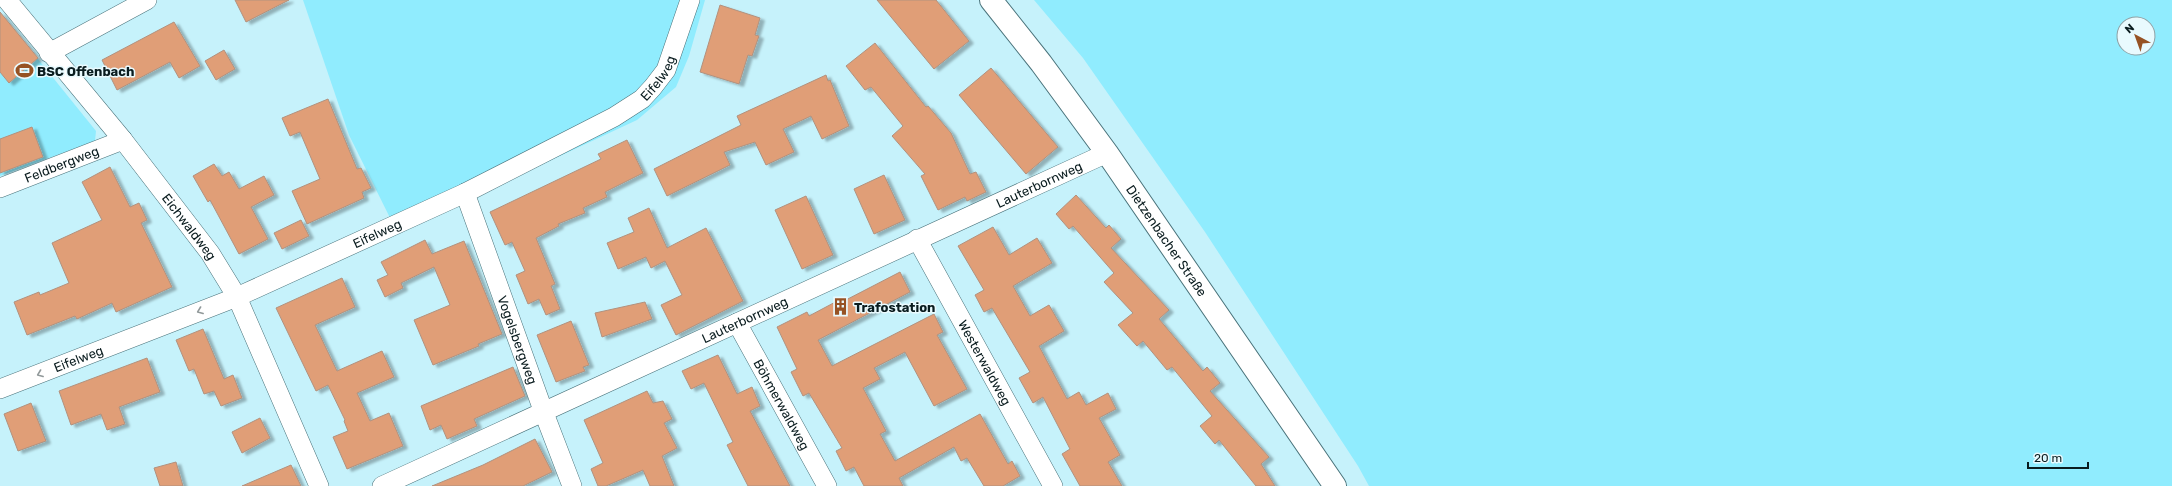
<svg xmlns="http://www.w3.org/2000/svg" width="2172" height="486" font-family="Rubik,sans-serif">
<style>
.green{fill:#90ecfe;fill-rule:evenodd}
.building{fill:#e09e77;stroke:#b1917e;filter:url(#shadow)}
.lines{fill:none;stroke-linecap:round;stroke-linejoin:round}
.minor-casing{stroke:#4a737b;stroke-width:20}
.secondary-casing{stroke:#4a737b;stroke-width:24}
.minor{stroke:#fff;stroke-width:19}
.secondary{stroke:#fff;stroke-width:22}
.oneway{stroke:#91999a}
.labels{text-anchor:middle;stroke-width:3;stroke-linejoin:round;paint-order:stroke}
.poi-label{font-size:13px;font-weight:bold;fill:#0a1c1f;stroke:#e9fafe;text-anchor:start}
.street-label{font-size:13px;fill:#0a1c1f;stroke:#e9fafe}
</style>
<defs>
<filter id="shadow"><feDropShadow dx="4.5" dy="2.5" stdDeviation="1" flood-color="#0004"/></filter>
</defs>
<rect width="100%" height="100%" fill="#c6f2fb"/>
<!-- green -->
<g class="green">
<polygon points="303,0 705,0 689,56 676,87 637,120 397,232 349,135"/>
<path d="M1034,0H2172V486H1369L1358,466L1205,232L1083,58ZM2124,24H2148V48H2124Z"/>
<polygon points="0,12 96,131 95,141 0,176"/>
</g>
<!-- building -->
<g class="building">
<polygon points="235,0 289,0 246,22"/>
<polygon points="877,0 936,0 969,41 934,69"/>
<polygon points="720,5 760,18 755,35 759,36 752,56 748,55 739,84 700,72"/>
<polygon points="0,12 38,58 9,83 0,72"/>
<polygon points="174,22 200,66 179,78 170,62 117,90 102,60"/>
<polygon points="875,43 926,107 928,106 951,133 970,174 976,172 986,192 967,201 965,197 938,210 921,176 925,174 892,136 903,126 871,87 865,90 846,66"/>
<polygon points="224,50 235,69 216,80 205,61"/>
<polygon points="991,68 1058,147 1026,174 959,95"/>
<polygon points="826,75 828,81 830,80 849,126 822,139 811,116 783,129 794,152 766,165 755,142 724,152 730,165 667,196 654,169 741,125 737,116"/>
<polygon points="328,99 357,169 361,168 371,188 362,192 364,198 307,224 292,191 320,179 300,132 290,136 282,118"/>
<polygon points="32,127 43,157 0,173 0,139"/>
<polygon points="627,140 643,173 605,192 607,197 583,208 585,213 558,224 559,226 536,238 555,284 551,286 560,309 546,315 539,299 528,304 516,275 525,271 512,242 505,245 490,212 601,159 598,154"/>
<polygon points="214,164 222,176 229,172 239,189 264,176 274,195 251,207 268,239 239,254 210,200 208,202 193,176"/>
<polygon points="110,167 130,207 139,203 147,220 141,223 172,287 116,312 112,303 77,319 75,316 27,335 14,302 39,292 40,295 69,283 52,243 102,220 82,182"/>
<polygon points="884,175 905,220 874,234 854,189"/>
<polygon points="1076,195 1106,228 1109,225 1121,239 1111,248 1169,310 1159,319 1203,371 1207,367 1220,383 1210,391 1269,457 1261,464 1275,486 1256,486 1219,440 1215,444 1200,426 1212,416 1172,367 1167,370 1143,341 1137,346 1118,325 1133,313 1104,282 1114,273 1073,226 1069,229 1056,214"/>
<polygon points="806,196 833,255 802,269 775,210"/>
<polygon points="649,208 667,248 706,228 743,301 676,335 661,305 682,295 665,261 651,268 646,257 618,269 607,243 634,232 628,218"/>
<polygon points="301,220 309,236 282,249 274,233"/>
<polygon points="993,227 1009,255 1037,238 1052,263 1013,286 1030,316 1049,305 1064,331 1039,346 1067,399 1079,392 1086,405 1108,393 1116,409 1099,418 1120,455 1108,462 1122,486 1080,486 1062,454 1070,449 1043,397 1033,403 1019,378 1030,372 992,308 984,312 975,295 984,290 958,246"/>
<polygon points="425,240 432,254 464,241 502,334 478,344 479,346 433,365 414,320 450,305 434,267 401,283 403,288 385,297 377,280 388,275 381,262"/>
<polygon points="900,272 910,292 818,340 832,366 934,314 943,332 937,335 967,389 934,406 905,352 874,368 880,379 863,388 886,431 880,434 895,461 980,414 1008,464 1012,461 1020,476 1003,486 984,486 967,458 961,461 954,447 899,478 903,486 864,486 854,467 846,471 836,451 842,448 809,393 803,396 791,372 797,369 777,327 807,312 809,316 841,299 842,302"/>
<polygon points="342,278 355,307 315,325 337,371 382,351 394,377 357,393 370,421 389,413 403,446 347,469 333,437 348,431 344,421 345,420 328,385 316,391 276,308"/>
<polygon points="645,302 652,319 602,337 595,313"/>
<polygon points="571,321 589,365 583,367 585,371 556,382 537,335"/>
<polygon points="203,329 224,379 233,375 242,398 221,406 214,391 204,394 194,369 189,371 176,340"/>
<polygon points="718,355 737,394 752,387 760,406 750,411 790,486 748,486 727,445 733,442 704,383 691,389 682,371"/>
<polygon points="147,358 160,392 119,407 125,424 107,430 101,414 71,425 59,391"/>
<polygon points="513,367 525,396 474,419 477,426 447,439 441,425 430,430 421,406"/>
<polygon points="647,391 653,403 663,401 672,419 664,423 677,448 662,456 674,486 650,486 643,470 606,486 598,486 591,469 603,463 584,420"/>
<polygon points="31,403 46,441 18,451 4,414"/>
<polygon points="260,418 270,438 242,453 232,432"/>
<polygon points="535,439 552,472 523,486 432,486 483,465"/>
<polygon points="176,462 183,486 160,486 154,468"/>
<polygon points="291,465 301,486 242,486"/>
</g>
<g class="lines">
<defs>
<g id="minor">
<path id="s1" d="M7,0L123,140L210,253L237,297L319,486"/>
<polyline points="49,53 147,0"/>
<path id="s2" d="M0,188L123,140"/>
<path id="s3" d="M465,193L544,413L572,486"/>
<path id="s4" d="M917,239L1053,486"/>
<path id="s5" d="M737,323L827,486"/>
<path id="s6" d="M0,389L237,297L465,193L614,117L642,99L653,87L666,70L690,0"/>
<path id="s7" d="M382,486L1107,153"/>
</g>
<g id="secondary">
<path id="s8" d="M991,0L1041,63L1107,153L1335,486"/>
</g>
</defs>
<!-- minor casing -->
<use href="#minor" class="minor-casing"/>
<!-- secondary casing -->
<use href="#secondary" class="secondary-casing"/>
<!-- minor -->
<use href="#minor" class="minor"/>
<!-- secondary -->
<use href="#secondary" class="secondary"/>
</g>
<!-- one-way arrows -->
<defs><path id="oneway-chevron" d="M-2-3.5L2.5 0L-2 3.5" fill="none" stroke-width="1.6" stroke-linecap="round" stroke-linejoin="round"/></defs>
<g class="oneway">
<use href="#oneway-chevron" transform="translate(200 311) rotate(159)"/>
<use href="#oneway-chevron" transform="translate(40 374) rotate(159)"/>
</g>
<!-- icons -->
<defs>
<symbol id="stadium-bare" viewBox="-9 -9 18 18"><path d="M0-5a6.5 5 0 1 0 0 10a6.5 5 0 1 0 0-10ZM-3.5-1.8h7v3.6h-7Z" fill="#965224" stroke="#e9fafe" stroke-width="2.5" paint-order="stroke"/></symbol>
<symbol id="building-bare" viewBox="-9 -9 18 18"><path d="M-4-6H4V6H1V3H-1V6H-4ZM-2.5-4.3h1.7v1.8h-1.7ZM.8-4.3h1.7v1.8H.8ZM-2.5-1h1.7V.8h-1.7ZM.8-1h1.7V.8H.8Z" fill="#965224" stroke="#e9fafe" stroke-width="2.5" paint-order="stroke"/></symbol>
</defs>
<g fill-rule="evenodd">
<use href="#stadium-bare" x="12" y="58" width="25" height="25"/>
<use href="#building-bare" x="828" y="294" width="25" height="25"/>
</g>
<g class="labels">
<!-- poi labels -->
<g class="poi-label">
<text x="37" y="76">BSC Offenbach</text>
<text x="854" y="312">Trafostation</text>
</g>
<!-- street labels -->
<g class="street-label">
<text dy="5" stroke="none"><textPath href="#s6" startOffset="732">Eifelweg</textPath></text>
<text dy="5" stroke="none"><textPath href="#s2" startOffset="66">Feldbergweg</textPath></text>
<text dy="5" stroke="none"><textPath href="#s7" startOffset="723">Lauterbornweg</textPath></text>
<text dy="5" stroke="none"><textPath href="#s1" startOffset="291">Eichwaldweg</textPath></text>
<text dy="5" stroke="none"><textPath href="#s6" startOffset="408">Eifelweg</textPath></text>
<text dy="5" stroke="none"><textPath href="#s8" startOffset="298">Dietzenbacher Straße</textPath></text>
<text dy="5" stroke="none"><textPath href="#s7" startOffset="399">Lauterbornweg</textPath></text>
<text dy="5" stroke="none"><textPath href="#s3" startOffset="156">Vogelsbergweg</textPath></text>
<text dy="5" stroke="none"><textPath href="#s6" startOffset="84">Eifelweg</textPath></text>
<text dy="5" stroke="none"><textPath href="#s4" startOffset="141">Westerwaldweg</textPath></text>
<text dy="5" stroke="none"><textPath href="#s5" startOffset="93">Böhmerwaldweg</textPath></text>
</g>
</g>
<!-- north arrow -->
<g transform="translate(2136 36) rotate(319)"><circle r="19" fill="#e9fafe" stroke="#90a1a5"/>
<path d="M0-3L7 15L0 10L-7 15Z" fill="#965224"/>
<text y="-6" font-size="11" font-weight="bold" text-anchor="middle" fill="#0a1c1f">N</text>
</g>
<!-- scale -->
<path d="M2028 462v6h60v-6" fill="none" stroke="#0a1c1f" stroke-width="2"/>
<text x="2034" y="462" font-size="12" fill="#0a1c1f" stroke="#e9fafe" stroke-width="3" paint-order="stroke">20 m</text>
</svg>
